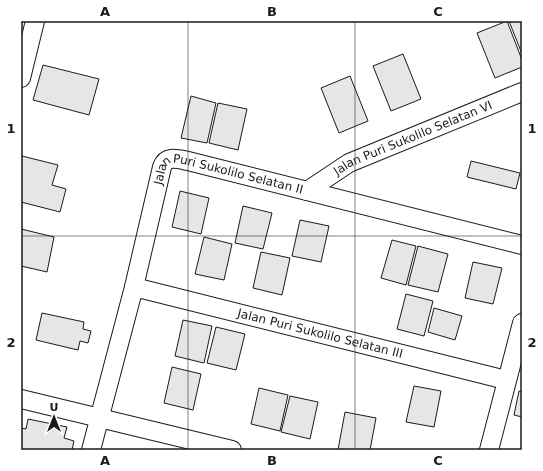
<svg xmlns="http://www.w3.org/2000/svg" width="543" height="471" font-family="'DejaVu Sans',sans-serif">
<style>
.building{fill:#e6e6e6;stroke:#1a1a1a}
.lines{fill:none;stroke-linecap:round;stroke-linejoin:round}
.minor-casing{stroke:#1a1a1a;stroke-width:20}
.minor{stroke:#fff;stroke-width:18}
.grid{fill:none;stroke:#1a1a1a;stroke-width:1;stroke-opacity:0.55}
.labels{text-anchor:middle;stroke-width:3;stroke-linejoin:round;paint-order:stroke}
.street-label{font-size:12px;fill:#1a1a1a;stroke:#fff}
.neatline{fill:none;stroke:#1a1a1a;stroke-width:1.5}
.grid-label{font-size:13px;text-anchor:middle;font-weight:bold;fill:#1a1a1a}
</style>
<rect width="100%" height="100%" fill="#fff"/>
<!-- building -->
<g class="building">
<polygon points="507,21 522,60 522,67 495,78 477,33"/>
<polygon points="509,21 522,21 522,54"/>
<polygon points="403,54 421,99 391,111 373,66"/>
<polygon points="43,65 99,79 89,115 33,100"/>
<polygon points="350,76 368,121 339,133 321,88"/>
<polygon points="191,96 216,103 207,143 181,138"/>
<polygon points="218,103 247,109 238,150 209,143"/>
<polygon points="22,156 58,165 52,185 66,189 60,212 21,202 21,161"/>
<polygon points="471,161 520,173 516,189 467,177"/>
<polygon points="180,191 209,198 201,234 172,227"/>
<polygon points="243,206 272,213 263,249 235,243"/>
<polygon points="300,220 329,226 321,262 292,256"/>
<polygon points="21,229 54,237 47,272 21,266"/>
<polygon points="204,237 232,244 224,280 195,274"/>
<polygon points="392,240 416,246 406,285 381,278"/>
<polygon points="418,246 448,254 438,292 408,285"/>
<polygon points="261,252 290,258 282,295 253,288"/>
<polygon points="473,262 502,268 493,304 465,298"/>
<polygon points="406,294 433,301 424,336 397,329"/>
<polygon points="434,308 462,316 455,340 428,332"/>
<polygon points="42,313 84,322 83,329 91,331 88,343 80,341 78,350 36,340"/>
<polygon points="183,320 212,326 204,363 175,356"/>
<polygon points="216,327 245,334 236,370 207,363"/>
<polygon points="172,367 201,374 193,410 164,403"/>
<polygon points="414,386 441,391 434,427 406,422"/>
<polygon points="259,388 288,395 280,431 251,424"/>
<polygon points="519,391 522,392 522,417 514,415"/>
<polygon points="290,396 318,402 310,439 281,432"/>
<polygon points="345,412 376,418 370,450 338,450"/>
<polygon points="28,419 67,427 64,438 74,441 72,450 21,450 21,428 26,429"/>
</g>
<g class="lines">
<defs>
<g id="minor">
<polyline points="21,78 35,21"/>
<path id="s1" d="M307,191L349,163L522,92"/>
<path id="s2" d="M134,287L506,380"/>
<polyline points="21,399 232,450"/>
<path id="s3" d="M91,450L134,287L162,167C166,155 178,159 188,161L522,245"/>
<polyline points="489,450 522,323"/>
</g>
</defs>
<!-- minor casing -->
<use href="#minor" class="minor-casing"/>
<!-- minor -->
<use href="#minor" class="minor"/>
</g>
<!-- grid -->
<path class="grid" d="M188,21V450M355,21V450M21,236H522"/>
<g class="labels">
<!-- street labels -->
<g class="street-label">
<text dy="4" stroke="none"><textPath href="#s1" startOffset="119">Jalan Puri Sukolilo Selatan VI</textPath></text>
<text dy="4" stroke="none"><textPath href="#s3" startOffset="357">Jalan Puri Sukolilo Selatan II</textPath></text>
<text dy="4" stroke="none"><textPath href="#s2" startOffset="192">Jalan Puri Sukolilo Selatan III</textPath></text>
</g>
</g>
<!-- border -->
<rect width="543" height="471" fill="none" stroke="#ffffff" stroke-width="44"/>
<!-- north arrow -->
<g transform="translate(54 417)" stroke="#ffffff" stroke-width="3" paint-order="stroke">
<path d="M0-3L7 15L0 10L-7 15Z" fill="#1a1a1a"/>
<text y="-6" font-size="11" font-weight="bold" text-anchor="middle" fill="#1a1a1a">U</text>
</g>
<rect x="22" y="22" width="499" height="427" class="neatline"/>
<g class="grid-label">
<text x="105" y="16">A</text>
<text x="272" y="16">B</text>
<text x="438" y="16">C</text>
<text x="11" y="133">1</text>
<text x="532" y="133">1</text>
<text x="11" y="347">2</text>
<text x="532" y="347">2</text>
<text x="105" y="465">A</text>
<text x="272" y="465">B</text>
<text x="438" y="465">C</text>
</g>
</svg>
